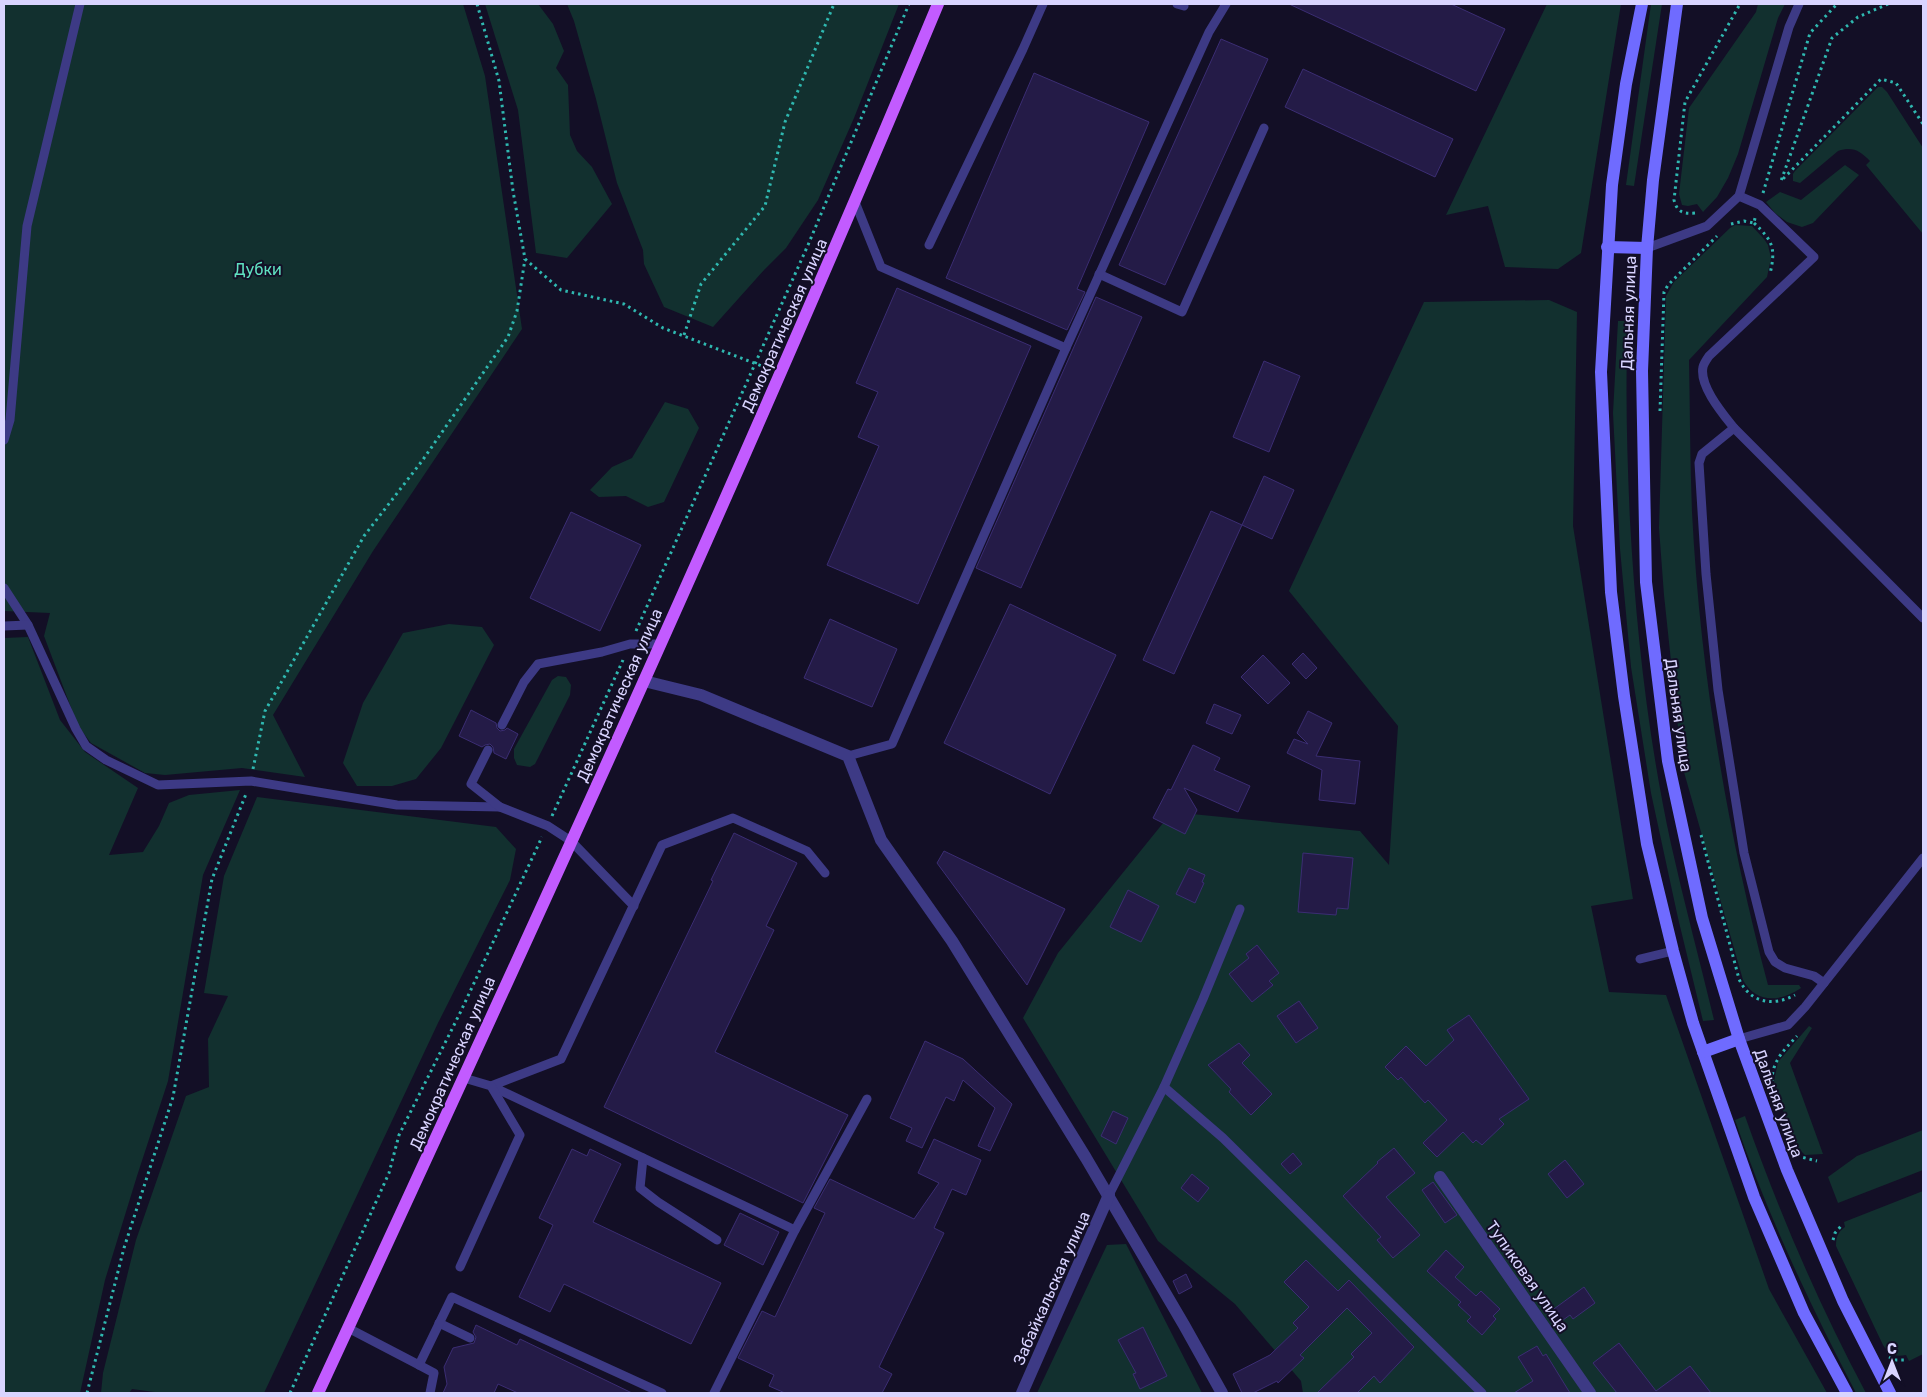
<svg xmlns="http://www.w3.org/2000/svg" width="1927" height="1397" font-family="Rubik,sans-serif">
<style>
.green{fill:#12302f}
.building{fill:#241b47;stroke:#3b2d73}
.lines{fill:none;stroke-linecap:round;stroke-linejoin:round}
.path{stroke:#2fb8b0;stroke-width:3;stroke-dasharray:2.5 4;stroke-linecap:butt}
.service{stroke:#3d3a85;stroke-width:9}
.minor{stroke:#3d3a85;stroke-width:12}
.secondary{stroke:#6f6bff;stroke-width:12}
.primary{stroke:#c25bff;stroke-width:12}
.labels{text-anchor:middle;stroke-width:4;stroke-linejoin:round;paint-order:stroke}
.park-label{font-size:16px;fill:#5fe0c0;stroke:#130f26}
.street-label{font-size:16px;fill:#d9d4ff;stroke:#130f26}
</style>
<rect width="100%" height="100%" fill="#130f26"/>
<!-- green -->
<g class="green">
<polygon points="4,4 463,4 485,76 522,329 373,551 273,715 305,777 242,768 165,775 145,773 91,743 78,726 44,636 50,613 4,611"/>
<polygon points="485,4 538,4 553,24 564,51 556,68 568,85 570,135 577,151 592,167 612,204 567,258 536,253 518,110"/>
<polygon points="567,4 899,4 854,118 818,200 786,248 765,269 713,327 664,307 644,264 643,250 617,183 596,99 574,21"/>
<polygon points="1547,4 1621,4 1581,253 1558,269 1505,267 1488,206 1446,215"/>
<polygon points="1651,4 1662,4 1634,186 1626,185"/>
<polygon points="1758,4 1785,4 1778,18 1738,154 1728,178 1717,197 1703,212 1697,204 1688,206 1682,205 1679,194 1689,108 1756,12"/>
<path d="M1878,87H1882L1887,92L1923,148V234L1866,165L1870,161C1860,151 1853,146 1838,151L1800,183L1793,181V174L1795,171Z"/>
<polygon points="1845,165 1859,175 1813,223 1802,227 1787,222 1775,213 1766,202 1780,192 1801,200"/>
<path d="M1735,225L1752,226L1764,239L1768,245L1771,258L1767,277L1689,360C1690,411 1690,461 1692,512C1700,671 1727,831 1768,985H1799L1801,988C1781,1002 1756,1004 1743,980L1682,765L1664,595L1659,528L1666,296L1674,282L1730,228Z"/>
<polygon points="1549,300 1577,312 1573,526 1633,899 1591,906 1609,992 1666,995 1769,1289 1827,1393 1303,1393 1301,1381 1235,1304 1158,1241 1023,1018 1058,953 1172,812 1360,831 1389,865 1398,726 1289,591 1424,302"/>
<path d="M1618,321H1628C1625,388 1627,454 1630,521C1636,630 1648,738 1671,844C1684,903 1700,961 1714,1020L1703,1021L1678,918L1651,793L1631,667L1620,549L1613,413Z"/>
<polygon points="665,402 688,409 699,428 664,502 648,507 626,496 599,497 590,490 612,467 632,458"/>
<polygon points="449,624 482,627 494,645 441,748 416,779 392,786 357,786 343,763 363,703 403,633"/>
<polygon points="28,637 60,720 85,752 138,788 109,855 143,852 159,826 169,803 189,795 240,790 203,875 168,1081 137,1176 105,1280 80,1393 4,1393 4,638"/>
<polygon points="558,676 566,677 571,685 570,695 535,764 530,767 517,765 514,758 514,749 552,680"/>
<polygon points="257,797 496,827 516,849 510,880 438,1023 264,1393 162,1393 132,1389 129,1393 101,1393 103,1373 136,1240 186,1096 209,1087 208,1039 228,996 204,993 224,876"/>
<polygon points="1809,1026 1812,1028 1790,1063 1823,1154 1805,1155 1797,1147 1776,1092 1774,1081 1778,1062"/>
<path d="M1745,1116C1779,1212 1818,1303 1866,1393H1856C1810,1305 1767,1214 1735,1120Z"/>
<polygon points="1923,1130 1923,1170 1838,1203 1828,1177 1857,1156"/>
<path d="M1923,1191V1354L1909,1361L1906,1355C1894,1357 1890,1355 1883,1345L1836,1246C1836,1237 1838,1232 1845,1227L1844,1222Z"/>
<polygon points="1126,1244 1202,1393 1037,1393 1107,1245"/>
</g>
<!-- building -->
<g class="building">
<polygon points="1289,4 1451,4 1505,29 1476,91"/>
<polygon points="1221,39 1268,59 1165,285 1119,265"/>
<polygon points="1303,69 1453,139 1435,177 1285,107"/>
<polygon points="1034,73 1149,122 1077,289 1085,292 1067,330 946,278"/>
<polygon points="897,288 1031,346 918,604 827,565 879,446 858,437 878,392 856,383"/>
<polygon points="1096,297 1142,317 1021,588 976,568"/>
<polygon points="1264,361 1300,376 1269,452 1233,437"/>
<polygon points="1264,476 1294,490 1272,539 1242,525"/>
<polygon points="1211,511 1242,525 1174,674 1143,660"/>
<polygon points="571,512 641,545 600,631 530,598"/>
<polygon points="1010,604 1116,655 1050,794 944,743"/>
<polygon points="830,619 897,649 872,707 804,678"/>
<polygon points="1303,653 1317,668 1306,679 1292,664"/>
<polygon points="1263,655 1290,683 1268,704 1241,677"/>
<polygon points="1214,704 1241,715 1232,734 1206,723"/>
<polygon points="471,710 496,723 497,728 500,731 505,730 507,728 518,734 506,759 494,753 493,747 490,744 485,745 482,747 459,736"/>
<polygon points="1308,711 1332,723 1316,756 1360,761 1355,804 1319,800 1322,770 1287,753 1294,739 1308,744 1297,733"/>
<polygon points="1193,745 1220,758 1214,770 1250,786 1238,812 1184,788 1197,810 1185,834 1153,818 1168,789 1171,790"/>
<polygon points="734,833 797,863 766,926 774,930 715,1052 848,1115 803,1203 604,1107 713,881 711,880"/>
<polygon points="944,851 1065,909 1027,985 937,863"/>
<polygon points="1303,853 1353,858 1348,909 1337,908 1336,915 1298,912"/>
<polygon points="1189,868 1205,875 1202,882 1204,883 1195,903 1176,894"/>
<polygon points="1128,890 1159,906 1141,942 1110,927"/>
<polygon points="1257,945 1279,973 1269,981 1273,985 1252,1002 1229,974 1249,958 1246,954"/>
<polygon points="1299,1001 1318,1028 1296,1043 1277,1016"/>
<polygon points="1469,1015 1529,1099 1499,1119 1504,1124 1482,1145 1476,1140 1473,1143 1463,1132 1437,1157 1423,1143 1447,1120 1428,1100 1425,1103 1401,1077 1398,1080 1385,1067 1406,1046 1426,1066 1454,1040 1447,1030"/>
<polygon points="925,1041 963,1059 1012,1104 990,1151 978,1146 995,1108 963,1080 954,1101 946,1097 922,1148 906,1141 912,1128 890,1118"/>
<polygon points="1239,1043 1250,1055 1242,1063 1272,1094 1251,1115 1229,1092 1231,1089 1208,1065"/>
<polygon points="1113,1111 1128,1118 1116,1144 1101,1136"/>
<polygon points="934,1139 981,1160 966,1195 952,1189 934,1228 944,1233 879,1367 892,1374 882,1393 785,1393 769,1386 774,1375 738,1358 762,1311 775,1317 825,1213 814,1208 830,1179 914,1219 939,1183 918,1173"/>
<polygon points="1394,1148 1415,1173 1386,1197 1420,1235 1393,1258 1377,1240 1381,1237 1343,1196 1378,1163 1377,1162"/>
<polygon points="572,1149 587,1156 590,1149 621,1164 593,1222 721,1283 691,1344 564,1284 550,1312 519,1297 553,1225 539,1218"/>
<polygon points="1293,1153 1302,1164 1290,1174 1281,1164"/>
<polygon points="1565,1160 1584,1184 1567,1198 1548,1174"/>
<polygon points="1192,1174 1209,1188 1198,1202 1181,1188"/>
<polygon points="1433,1182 1457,1215 1445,1223 1422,1190"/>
<polygon points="740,1213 779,1232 763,1265 724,1245"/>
<polygon points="1446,1250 1464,1267 1455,1277 1476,1296 1481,1291 1500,1309 1493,1316 1496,1319 1482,1335 1467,1321 1471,1317 1458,1305 1461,1302 1427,1271"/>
<polygon points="1306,1260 1338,1291 1349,1280 1414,1347 1380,1383 1374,1376 1357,1393 1317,1393 1354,1357 1351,1354 1372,1333 1347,1308 1300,1355 1304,1358 1278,1383 1277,1381 1253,1393 1242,1393 1233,1374 1270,1355 1298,1328 1293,1323 1309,1307 1284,1282"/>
<polygon points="1186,1274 1192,1287 1179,1294 1173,1281"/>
<polygon points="1584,1287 1595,1303 1573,1319 1570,1315 1556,1325 1547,1314"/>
<polygon points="476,1325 517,1345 520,1339 632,1393 518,1393 498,1384 494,1393 443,1393 447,1384 444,1367 453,1348 474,1343 476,1337 473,1332"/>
<polygon points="1143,1327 1167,1376 1140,1389 1133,1374 1136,1373 1118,1340"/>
<polygon points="1619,1343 1656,1391 1690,1366 1711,1393 1617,1393 1593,1363"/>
<polygon points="1537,1346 1543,1356 1546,1354 1570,1393 1514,1393 1533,1381 1518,1357"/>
</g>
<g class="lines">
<!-- path -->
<g class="path">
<polyline points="477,4 499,81 513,191 525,259 561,290 624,304 663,328 767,368"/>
<polyline points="1888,4 1858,17 1832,38 1781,181 1881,79 1896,83 1923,124"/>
<polyline points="1922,4 1923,4"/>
<polyline points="1763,193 1810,33 1837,4"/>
<path d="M1695,213C1683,214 1677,212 1674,200L1685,102L1740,4"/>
<path d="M1754,223C1773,241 1776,248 1770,274"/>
<polyline points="1731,224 1744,221 1754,223 1755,218"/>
<polyline points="684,335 701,284 765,206 785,122 834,4"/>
<polyline points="1660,411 1664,292 1668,285 1717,236"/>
<polyline points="636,631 808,245 909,4"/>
<polyline points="253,769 265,711 364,536 422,461 508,337 517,311 525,259"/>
<polyline points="552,816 623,660"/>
<path d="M1701,835L1739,979C1750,1003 1773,1007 1795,995"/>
<path d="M1772,1081C1772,1061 1784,1050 1797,1036"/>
<polyline points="1798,1154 1801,1157 1817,1161"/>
<polyline points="1833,1240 1835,1233 1841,1226"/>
<polyline points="1889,1357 1895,1360 1904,1360"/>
<polyline points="87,1393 124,1248 173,1097 212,879 246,794"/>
<polyline points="290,1393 389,1173 399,1135 461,1011 542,837"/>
</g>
<!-- service -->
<g class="service">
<polyline points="1177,4 1184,6"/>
<path d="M1739,196L1760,205L1814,257L1709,356C1707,359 1704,363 1703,367C1699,386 1723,414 1734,428L1923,618"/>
<polyline points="929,245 1023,49 1043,4"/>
<polyline points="1647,248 1707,226 1739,196 1789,27 1799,4"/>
<polyline points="1099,274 1182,312 1264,128"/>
<polyline points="1066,348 1209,32 1226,4"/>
<polyline points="1734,428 1702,454 1699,463 1706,574 1718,690 1744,853 1769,952 1775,962 1785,968 1814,976 1824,983"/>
<polyline points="4,440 10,420 27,226 80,4"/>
<polyline points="4,588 28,625 76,729 86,746 106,760 158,785 251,781 397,805 500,807"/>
<polyline points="4,626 28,625"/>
<polyline points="502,725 524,682 538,664 602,652 630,644 660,644"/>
<polyline points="488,750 471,784 500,807 548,826 571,841 634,906"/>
<polyline points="848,756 892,744 1066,348 881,267 855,202"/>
<polyline points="1640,959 1673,951"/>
<polyline points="1739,1039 1788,1025 1805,1007 1923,858"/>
<polyline points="1164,1087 1223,1138 1482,1393"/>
<polyline points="643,1158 640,1188 658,1202 717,1240"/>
<polyline points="1109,1195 1164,1087 1203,999 1240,909"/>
<polyline points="795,1230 491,1086 561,1059 662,845 733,818 807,851 825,873"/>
<polyline points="460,1267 520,1135 491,1086 464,1078"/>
<polyline points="439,1323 470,1338"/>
<polyline points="348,1328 419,1365 452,1297 662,1393"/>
<polyline points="419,1365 434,1373 430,1393"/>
<polyline points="714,1393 795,1230 867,1099"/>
</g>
<!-- minor -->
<g class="minor">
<polyline points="644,681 701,695 848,756 881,840 952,941 1086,1158 1184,1325 1222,1393"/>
<polyline points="1440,1177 1590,1393"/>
<polyline points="1022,1393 1109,1195"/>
</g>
<!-- secondary -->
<g class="secondary">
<polyline points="1642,4 1626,84 1612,185 1601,372 1611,592 1624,696 1647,844 1673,951 1693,1023 1754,1197 1804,1313 1847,1393"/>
<polyline points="1677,4 1653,180 1647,248 1642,371 1646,582 1668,761 1702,918 1739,1039 1787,1170 1843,1301 1890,1393"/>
<polyline points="1607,247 1647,248"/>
<polyline points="1703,1052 1739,1039"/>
</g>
<!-- primary -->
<path class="primary" d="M318,1393C531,933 743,472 938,4"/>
</g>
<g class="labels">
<!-- park labels -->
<g class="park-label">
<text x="258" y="275">Дубки</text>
</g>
<!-- street labels -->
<g class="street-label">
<text transform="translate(1628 313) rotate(-88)" y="6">Дальняя улица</text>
<text transform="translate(784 325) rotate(-66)" y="6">Демократическая улица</text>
<text transform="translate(619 695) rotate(-66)" y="6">Демократическая улица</text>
<text transform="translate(1679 715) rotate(82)" y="6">Дальняя улица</text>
<text transform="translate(452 1063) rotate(-66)" y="6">Демократическая улица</text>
<text transform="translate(1779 1103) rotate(70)" y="6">Дальняя улица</text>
<text transform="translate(1528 1276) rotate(55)" y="6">Тупиковая улица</text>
<text transform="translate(1051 1288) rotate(-66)" y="6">Забайкальская улица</text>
</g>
</g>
<!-- border -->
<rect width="1927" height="1397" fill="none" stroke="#d9d4ff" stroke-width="10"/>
<!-- north arrow -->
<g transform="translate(1892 1362)" stroke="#130f26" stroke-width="4" paint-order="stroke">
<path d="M0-4L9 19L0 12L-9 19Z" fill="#d9d4ff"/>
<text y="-8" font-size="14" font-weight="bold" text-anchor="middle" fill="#d9d4ff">С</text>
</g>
</svg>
